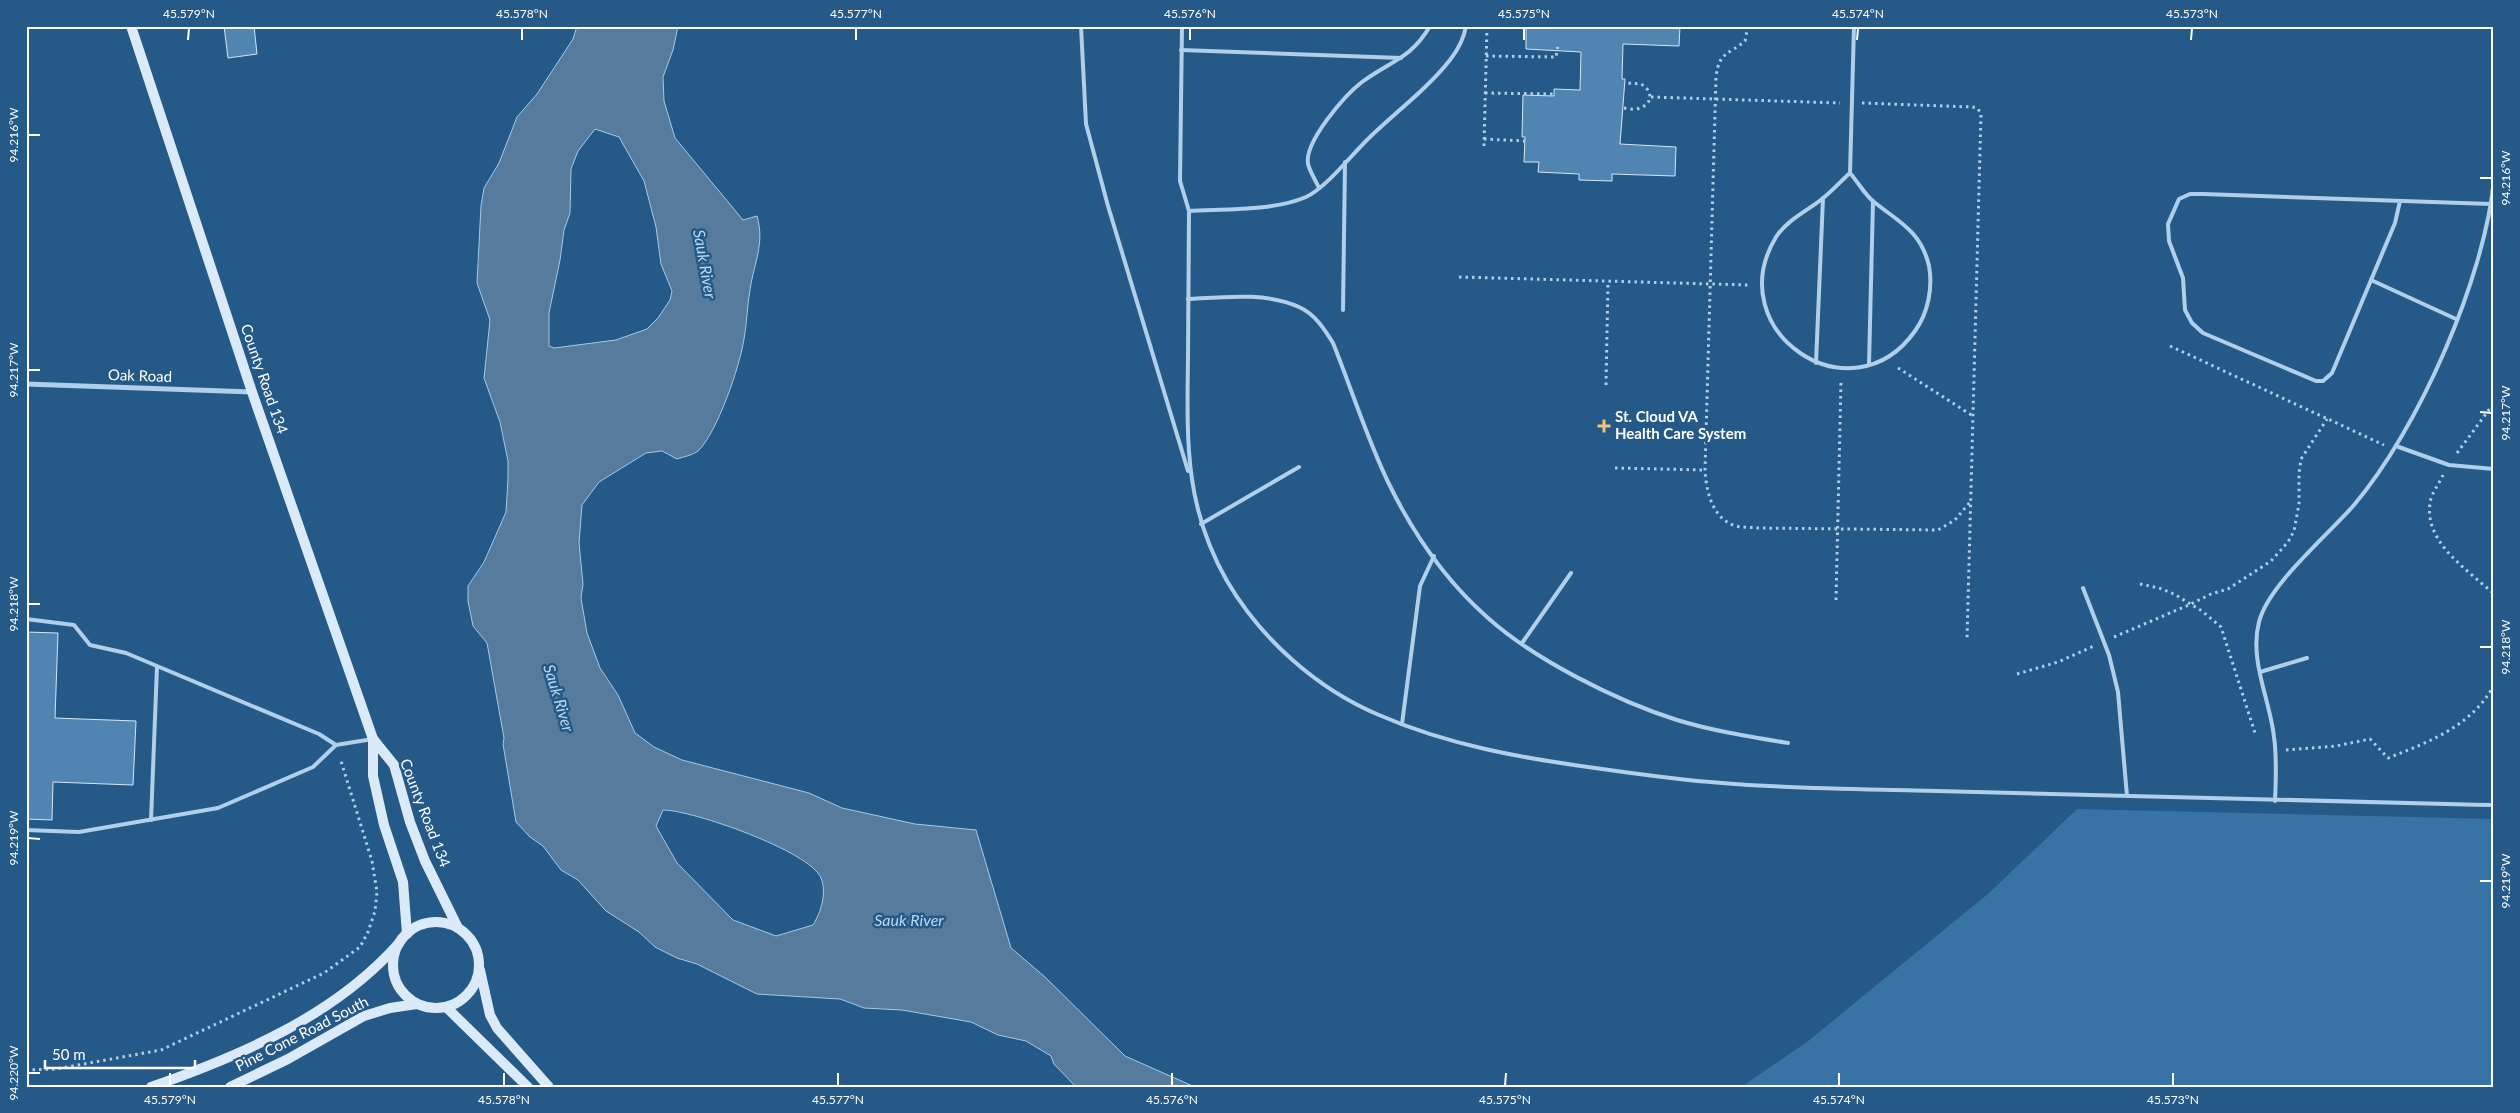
<svg xmlns="http://www.w3.org/2000/svg" width="2520" height="1113" font-family="Lato,sans-serif">
<style>
.green{fill:#3873a5}
.water{fill:#567b9c;stroke:#a4cbea;fill-rule:evenodd}
.building{fill:#5085b2;stroke:#d4e7f7}
.lines{fill:none;stroke-linecap:round;stroke-linejoin:round}
.path{stroke:#afcfea;stroke-width:3;stroke-dasharray:2.5 4;stroke-linecap:butt}
.lane{stroke:#afcfea;stroke-width:4}
.street{stroke:#afcfea;stroke-width:5}
.secondary{stroke:#daeaf8;stroke-width:10}
.ticks{fill:none;stroke:#fff;stroke-width:2}
.poi-dot{fill:#f4c373;stroke:#245988;stroke-width:2}
.labels{text-anchor:middle;stroke-width:5;stroke-linejoin:round;paint-order:stroke}
.street-label{font-size:15px;fill:#fff;stroke:#245988}
.poi-label{font-size:15px;font-weight:bold;fill:#fff;stroke:#245988;text-anchor:start}
.water-label{font-size:16px;font-style:italic;fill:#bbd8f1;stroke:#245988}
.neatline{fill:none;stroke:#fff;stroke-width:2}
.ticks-label{font-size:12px;text-anchor:middle;fill:#fff}
</style>
<rect width="100%" height="100%" fill="#245988"/>
<!-- green -->
<polygon class="green" points="2077,809 2494,819 2494,1087 1741,1087 1807,1042 1989,893"/>
<!-- water -->
<path class="water" d="M577,26H678L673,50L663,77L664,101L675,138L743,220L757,216C765,244 754,262 750,290C747,306 747,323 744,339C740,366 717,433 698,451C693,455 683,457 677,459L662,451L646,453L599,482L582,505L579,543L583,584L581,598L587,633L600,668L618,695L635,733L654,747L682,760L809,793L842,808L915,824L976,830L1011,948L1045,977L1125,1056L1195,1087H1076L1054,1064L1051,1056L1026,1041L998,1035L971,1022L902,1010L864,1008L840,999L757,994L697,964L677,958L655,947L639,932L606,911L578,880L561,870L543,846L530,837L516,822L503,744L504,738L487,643L473,626L468,601V586L484,562L506,512L508,479V461L500,422L484,378L490,320L477,283L481,206L484,188L499,163L517,117L537,94L573,39ZM595,129L619,137L644,181L656,227L661,264L672,291L670,300L658,318L647,329L616,340L554,348L549,346V313L560,260L564,230L570,213L571,169L578,151ZM663,810C692,810 810,851 821,878C827,893 821,912 813,925L776,936L733,920L677,863L656,826Z"/>
<!-- building -->
<g class="building">
<polygon points="224,26 254,26 257,54 228,58"/>
<polygon points="1526,26 1680,26 1679,46 1623,44 1622,79 1625,79 1620,144 1676,147 1675,176 1612,174 1612,181 1579,180 1579,174 1538,172 1539,162 1524,162 1525,137 1522,137 1523,95 1554,96 1554,89 1580,90 1581,52 1526,49"/>
<polygon points="26,632 58,633 55,718 136,721 133,785 53,782 52,820 26,819"/>
</g>
<g class="lines">
<!-- path -->
<g class="path">
<path d="M1748,26L1745,41C1728,55 1719,52 1716,77L1705,470C1706,490 1712,517 1733,525C1741,528 1750,527 1758,528L1938,530L1955,520L1970,502"/>
<polyline points="1486,56 1556,57 1558,45"/>
<polyline points="1485,93 1554,94"/>
<polyline points="1651,97 1840,103"/>
<polyline points="1862,103 1972,107 1977,108 1981,113 1967,640"/>
<path d="M1624,108C1629,109 1635,110 1640,108C1654,103 1652,90 1641,84L1625,83"/>
<polyline points="1484,139 1525,141"/>
<polyline points="1484,146 1487,26"/>
<polyline points="1459,277 1749,285"/>
<polyline points="2170,346 2384,445"/>
<polyline points="1898,368 1973,416"/>
<polyline points="1606,385 1608,281"/>
<polyline points="2457,453 2494,403"/>
<polyline points="1615,468 1705,470"/>
<path d="M2443,475C2439,484 2431,494 2430,503C2424,543 2468,570 2494,594"/>
<polyline points="2140,584 2159,588 2174,594 2202,611 2221,627 2256,736"/>
<polyline points="1836,600 1841,381"/>
<polyline points="2114,637 2191,604 2211,594 2228,589 2271,561 2288,542 2294,531 2299,504 2299,473 2301,459 2327,419"/>
<polyline points="2017,674 2058,662 2094,646"/>
<path d="M2286,750L2336,746L2370,739L2388,758C2429,742 2472,726 2494,685"/>
<polyline points="26,1070 56,1069 161,1050 324,973 360,947 368,932 375,911 377,892 372,861 340,758"/>
</g>
<!-- lane -->
<g class="lane">
<polyline points="1081,26 1086,124 1108,206 1188,471"/>
<path d="M1182,26L1180,181L1189,211C1189,260 1188,308 1188,357C1187,440 1184,506 1227,581C1261,639 1317,689 1379,715C1448,745 1521,758 1595,768C1637,774 1680,780 1722,783C1793,789 1865,789 1937,791C2122,797 2308,802 2494,805"/>
<polyline points="1181,50 1401,58"/>
<path d="M1850,173C1841,181 1832,191 1822,199C1807,211 1787,220 1776,237C1719,331 1851,421 1915,331C1928,313 1933,288 1929,266C1921,231 1899,222 1874,202C1865,195 1858,182 1850,173L1854,26"/>
<path d="M1319,188C1316,181 1310,172 1308,164C1304,142 1345,95 1362,82C1390,61 1411,59 1430,26"/>
<polyline points="2400,201 2395,223 2332,373 2323,381 2316,381 2203,333 2192,323 2185,310 2183,278 2169,241 2168,224 2179,199 2190,194 2203,194 2491,204"/>
<path d="M1189,211C1225,209 1274,211 1306,197C1326,188 1353,153 1370,137C1397,111 1427,89 1450,60C1457,51 1464,38 1466,26"/>
<polyline points="2371,280 2456,319"/>
<path d="M1188,299C1224,297 1266,292 1299,307C1315,314 1325,330 1333,343C1352,390 1367,439 1389,484C1413,533 1447,582 1488,618C1535,660 1617,701 1677,720C1713,731 1751,737 1788,743"/>
<polyline points="1343,310 1345,162"/>
<polyline points="1816,363 1823,198"/>
<polyline points="1869,365 1873,201"/>
<polyline points="2396,446 2449,465 2494,469"/>
<polyline points="1201,524 1299,467"/>
<polyline points="2083,588 2109,655 2118,692 2127,796"/>
<polyline points="26,619 74,625 90,645 126,653 319,734 336,745"/>
<polyline points="1522,643 1571,573"/>
<polyline points="2260,672 2307,658"/>
<polyline points="1402,724 1420,586 1434,556"/>
<path d="M2275,801C2276,780 2277,758 2274,737C2270,700 2249,660 2259,622C2268,585 2328,535 2354,505C2418,430 2485,278 2494,179"/>
<polyline points="151,820 157,667"/>
<polyline points="26,830 79,832 218,808 313,767 336,745 373,739"/>
</g>
<!-- street -->
<polyline class="street" points="26,384 252,392"/>
<!-- secondary -->
<g class="secondary">
<polyline points="131,26 252,392 373,739 373,776 384,825 403,882 407,934"/>
<polyline points="373,739 394,765 410,822 425,861 458,928"/>
<circle cx="436" cy="965" r="43"/>
<polyline points="480,970 490,1015 497,1028 549,1087"/>
<polyline points="446,1007 528,1087"/>
<path d="M151,1087C242,1055 335,1016 400,942"/>
<polyline points="230,1087 288,1059 364,1016 390,1008 417,1004"/>
</g>
</g>
<!-- ticks -->
<path class="ticks" d="M188,40L189,28M522,40V28M856,40V28M1190,40V28M1524,40V28M1857,40L1858,28M2191,40L2192,28M28,135H40M2480,178H2492M28,370H40M2480,412L2492,413M28,604H40M2480,647H2492M28,838L40,839M2480,881H2492M28,1073H40M170,1086V1073M504,1086V1073M838,1086V1073M1172,1086V1073M1505,1086L1506,1073M1839,1086V1073M2173,1086V1073"/>
<!-- markers -->
<path class="poi-dot" d="M1601.5 418.5h5v5h5v5h-5v5h-5v-5h-5v-5h5z"/>
<g class="labels">
<!-- street labels -->
<g class="street-label">
<text transform="translate(140 376) rotate(2)" y="5">Oak Road</text>
<text transform="translate(264 379) rotate(71)" y="5">County Road 134</text>
<text transform="translate(425 813) rotate(69)" y="5">County Road 134</text>
<text transform="translate(302 1034) rotate(-27)" y="5">Pine Cone Road South</text>
</g>
<!-- poi labels -->
<g class="poi-label">
<text x="1615" y="422">St. Cloud VA<tspan x="1615" dy="17">Health Care System</tspan></text>
</g>
<!-- water labels -->
<g class="water-label">
<text transform="translate(705 264) rotate(80)" y="6">Sauk River</text>
<text transform="translate(559 698) rotate(73)" y="6">Sauk River</text>
<text x="909" y="926">Sauk River</text>
</g>
</g>
<!-- border -->
<rect width="2520" height="1113" fill="none" stroke="#245988" stroke-width="55"/>
<!-- scale -->
<path d="M45 1060v8h150v-8" fill="none" stroke="#ffffff" stroke-width="2.5"/>
<text x="52" y="1060" font-size="15" fill="#ffffff" stroke="#245988" stroke-width="4" paint-order="stroke">50 m</text>
<rect x="28" y="28" width="2464" height="1058" class="neatline"/>
<g class="ticks-label">
<text x="189" y="18">45.579°N</text>
<text x="522" y="18">45.578°N</text>
<text x="856" y="18">45.577°N</text>
<text x="1190" y="18">45.576°N</text>
<text x="1524" y="18">45.575°N</text>
<text x="1858" y="18">45.574°N</text>
<text x="2192" y="18">45.573°N</text>
<text transform="translate(14 135) rotate(-90)" y="4">94.216°W</text>
<text transform="translate(2506 178) rotate(-90)" y="4">94.216°W</text>
<text transform="translate(14 370) rotate(-90)" y="4">94.217°W</text>
<text transform="translate(2506 413) rotate(-90)" y="4">94.217°W</text>
<text transform="translate(14 604) rotate(-90)" y="4">94.218°W</text>
<text transform="translate(2506 647) rotate(-90)" y="4">94.218°W</text>
<text transform="translate(14 838) rotate(-90)" y="4">94.219°W</text>
<text transform="translate(2506 881) rotate(-90)" y="4">94.219°W</text>
<text transform="translate(14 1073) rotate(-90)" y="4">94.220°W</text>
<text x="170" y="1104">45.579°N</text>
<text x="504" y="1104">45.578°N</text>
<text x="838" y="1104">45.577°N</text>
<text x="1172" y="1104">45.576°N</text>
<text x="1505" y="1104">45.575°N</text>
<text x="1839" y="1104">45.574°N</text>
<text x="2173" y="1104">45.573°N</text>
</g>
</svg>
